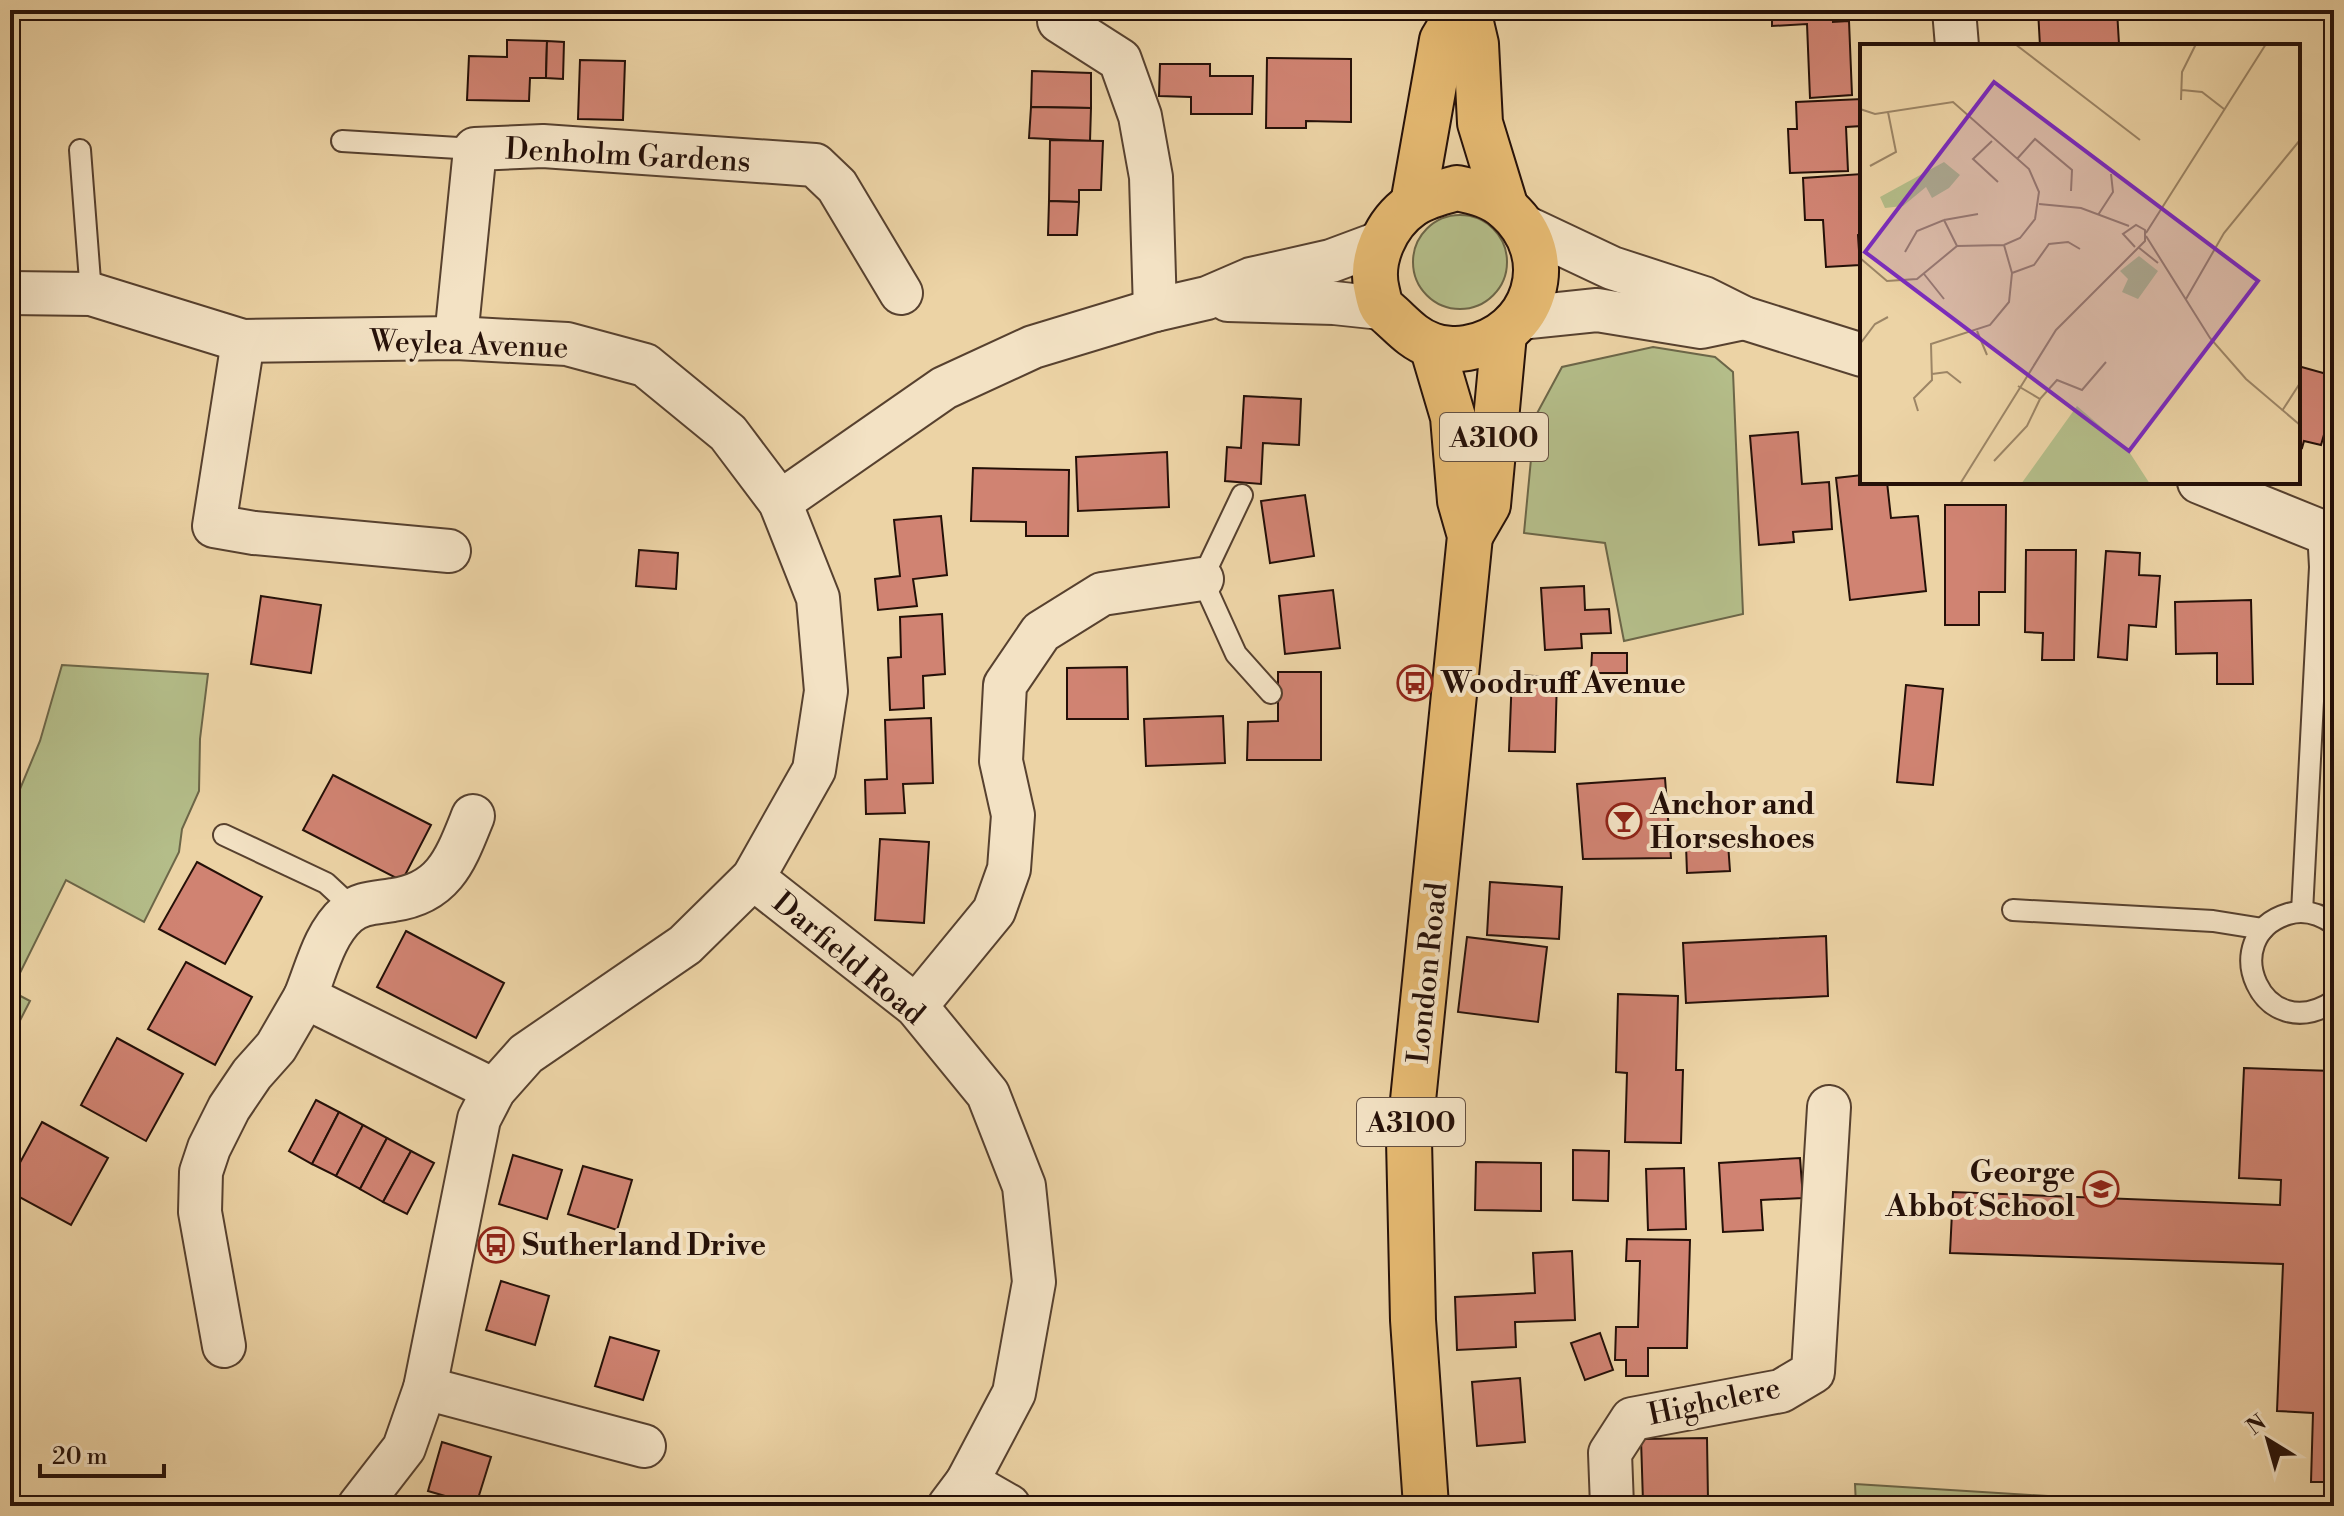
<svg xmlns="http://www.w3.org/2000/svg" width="2344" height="1516" font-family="'Libre Bodoni',serif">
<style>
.green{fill:#b4bd89;stroke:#6c6648;stroke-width:2}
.building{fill:#d08372;stroke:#251008;stroke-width:2}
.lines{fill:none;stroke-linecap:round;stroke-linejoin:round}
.lane-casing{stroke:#57412f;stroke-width:24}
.street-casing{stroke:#57412f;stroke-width:46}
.primary-casing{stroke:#251008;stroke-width:48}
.lane{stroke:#f3e2c4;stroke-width:20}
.street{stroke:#f3e2c4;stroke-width:42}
.primary{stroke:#e6ba72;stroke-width:44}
.labels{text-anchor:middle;stroke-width:8;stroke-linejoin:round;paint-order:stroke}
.shield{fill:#f3e2c4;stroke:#634f40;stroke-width:2}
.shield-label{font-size:28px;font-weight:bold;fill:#251008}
.street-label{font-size:30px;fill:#251008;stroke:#f3e2c4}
.poi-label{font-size:30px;font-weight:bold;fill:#251008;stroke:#f3e2c4;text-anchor:start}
.inset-road{fill:none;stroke:#9c8566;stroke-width:2}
.view{fill:#7b2cbf;fill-opacity:0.15;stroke:#7b2cbf;stroke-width:4}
.inset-edge{fill:none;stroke:#251008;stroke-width:4}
</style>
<rect width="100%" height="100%" fill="#ecd3a5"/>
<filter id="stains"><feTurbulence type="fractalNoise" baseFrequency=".0025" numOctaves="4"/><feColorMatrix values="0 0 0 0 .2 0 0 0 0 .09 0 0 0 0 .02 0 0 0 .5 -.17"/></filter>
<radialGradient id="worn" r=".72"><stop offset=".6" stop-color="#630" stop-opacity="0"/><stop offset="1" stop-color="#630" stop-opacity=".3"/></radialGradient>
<!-- green -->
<g class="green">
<circle cx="1460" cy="262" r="47"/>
<polygon points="1653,347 1715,357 1733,372 1743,614 1624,641 1605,543 1524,533 1535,417 1562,367"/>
<polygon points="62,665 208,674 200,739 199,791 182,829 179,852 144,922 66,880 11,991 30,1001 10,1040 10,813 40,741"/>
<polygon points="1855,1484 2208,1506 1856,1506"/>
</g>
<!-- building -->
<g class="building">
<polygon points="1772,10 1833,10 1833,22 1849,21 1852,95 1810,98 1807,24 1772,26"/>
<polygon points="2038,10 2117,10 2119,44 2040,46"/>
<polygon points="507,40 547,41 546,78 530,78 529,101 467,100 469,56 507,57"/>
<polygon points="547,41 564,42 563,79 546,78"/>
<polygon points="1267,58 1351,59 1351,122 1306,121 1306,128 1266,128"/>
<polygon points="580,60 625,61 623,120 578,119"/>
<polygon points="1160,64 1210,64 1210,76 1253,76 1252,114 1191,114 1191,97 1159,96"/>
<polygon points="1032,71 1091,73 1091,108 1031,107"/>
<polygon points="1862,99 1862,126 1846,127 1848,171 1790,173 1788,129 1797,129 1796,102"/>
<polygon points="1031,107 1091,108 1090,141 1029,138"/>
<polygon points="1050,140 1103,141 1101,190 1079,190 1079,202 1049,201"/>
<polygon points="1862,174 1862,234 1858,235 1860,265 1826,267 1823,220 1805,220 1803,178"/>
<polygon points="1049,201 1079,202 1077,235 1048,235"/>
<polygon points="2298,366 2334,376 2334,400 2321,445 2304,441 2302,448 2298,446"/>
<polygon points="1244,396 1301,399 1299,445 1263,443 1261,484 1225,481 1227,447 1241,448"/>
<polygon points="1798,432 1802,484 1829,482 1832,529 1793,532 1794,542 1759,545 1750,436"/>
<polygon points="1167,452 1169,507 1078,511 1076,457"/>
<polygon points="973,468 1069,470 1068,536 1026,536 1026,522 971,521"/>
<polygon points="1862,475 1862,482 1887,482 1891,518 1918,516 1926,591 1850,600 1836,478"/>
<polygon points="1305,495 1314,556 1270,563 1261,501"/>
<polygon points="1945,505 2006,505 2005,592 1979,592 1979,625 1945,625"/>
<polygon points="941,516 947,575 913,579 917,606 878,610 875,579 900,576 894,520"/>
<polygon points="639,550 678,553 676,589 636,586"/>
<polygon points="2026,550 2076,550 2074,660 2042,660 2043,633 2025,632"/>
<polygon points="2106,551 2140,553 2139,575 2160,576 2156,627 2129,625 2127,660 2098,657"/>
<polygon points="1584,586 1585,610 1609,609 1611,633 1581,634 1582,648 1545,650 1541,588"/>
<polygon points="1333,590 1340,648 1285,654 1279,596"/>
<polygon points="261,596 321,605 311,673 251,664"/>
<polygon points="2251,600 2253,684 2217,684 2217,653 2176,654 2175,602"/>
<polygon points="942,614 945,674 923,676 924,708 890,710 888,658 901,657 900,617"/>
<polygon points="1592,653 1627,653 1627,673 1591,673"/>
<polygon points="1127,667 1128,719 1067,719 1067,668"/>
<polygon points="1278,672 1321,672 1321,760 1247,760 1248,722 1278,721"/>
<polygon points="1512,675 1557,677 1555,752 1509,751"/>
<polygon points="1906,685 1943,689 1933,785 1897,782"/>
<polygon points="1223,716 1225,763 1146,766 1144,719"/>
<polygon points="931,718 933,783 903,784 905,813 866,814 865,780 887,779 885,720"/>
<polygon points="333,775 431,825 402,881 303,830"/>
<polygon points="1665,778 1671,858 1583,859 1577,784"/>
<polygon points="880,839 929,842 924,923 875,920"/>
<polygon points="1728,843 1730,871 1687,873 1686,845"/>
<polygon points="197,862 262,897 225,964 159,929"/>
<polygon points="1490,882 1562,887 1559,939 1487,935"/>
<polygon points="406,931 504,983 476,1038 377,987"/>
<polygon points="1826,936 1828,996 1686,1003 1683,943"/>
<polygon points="1467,937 1547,947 1538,1022 1458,1012"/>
<polygon points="186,962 252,997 215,1065 148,1029"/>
<polygon points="1618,994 1678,996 1676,1070 1683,1070 1681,1143 1625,1142 1627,1073 1616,1072"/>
<polygon points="117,1038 183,1074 146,1141 81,1105"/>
<polygon points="2244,1068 2334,1071 2334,1482 2311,1482 2313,1413 2277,1411 2283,1264 1950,1253 1953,1192 2280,1205 2281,1180 2239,1178"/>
<polygon points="316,1100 339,1112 312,1164 289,1151"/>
<polygon points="339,1112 363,1125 336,1176 312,1164"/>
<polygon points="42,1122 108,1158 71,1225 10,1192 10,1181"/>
<polygon points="363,1125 387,1138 360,1189 336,1176"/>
<polygon points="387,1138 411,1151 383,1202 360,1189"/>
<polygon points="1573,1150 1609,1151 1608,1201 1573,1200"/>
<polygon points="411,1151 434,1163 407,1214 383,1202"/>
<polygon points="513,1155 562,1170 547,1219 499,1204"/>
<polygon points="1800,1158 1803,1198 1761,1200 1763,1230 1723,1232 1719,1163"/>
<polygon points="1476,1162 1541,1163 1541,1211 1475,1210"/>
<polygon points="583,1166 632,1180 617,1230 568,1214"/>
<polygon points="1684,1168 1686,1229 1648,1230 1646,1169"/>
<polygon points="1627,1239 1690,1240 1687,1348 1648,1348 1648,1376 1626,1376 1626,1360 1615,1360 1616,1327 1638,1327 1640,1261 1626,1261"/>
<polygon points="1572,1251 1575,1320 1515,1322 1516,1347 1457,1350 1455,1297 1535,1293 1533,1253"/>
<polygon points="501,1281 549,1296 535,1345 486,1330"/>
<polygon points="1600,1333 1613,1370 1585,1380 1571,1343"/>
<polygon points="610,1337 659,1351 643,1400 595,1386"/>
<polygon points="1520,1378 1525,1442 1477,1446 1472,1382"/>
<polygon points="1707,1438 1708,1500 1643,1502 1641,1439"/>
<polygon points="442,1442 491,1457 476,1505 428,1491"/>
</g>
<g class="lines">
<defs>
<g id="lane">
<polyline points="342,141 475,149"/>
<polyline points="80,150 91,294"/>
<polyline points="1242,495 1202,579 1236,654 1271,693"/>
<polyline points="224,835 326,883 354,909"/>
<polyline points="2013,910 2213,921 2263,929"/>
<polyline points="2302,912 2320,567 2318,530"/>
<path d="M2334,924C2320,914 2304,909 2288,914C2215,936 2262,1049 2334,1001"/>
</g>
<g id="street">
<polyline points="1954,10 1957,46"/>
<polyline points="1059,21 1120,60 1140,116 1151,177 1155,310"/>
<polyline points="1523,226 1612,268 1704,298 1744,318 1862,355"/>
<polyline points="10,293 91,294 243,341 456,338 567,344 645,365 728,433 780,502 818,598 826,691 814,770 753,878 685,945 526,1054 494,1090 479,1119 425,1388 404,1448 359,1506"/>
<polyline points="1228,300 1334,303 1381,308"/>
<polyline points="1520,318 1597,310 1701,327 1744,318"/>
<polyline points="456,338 475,149 543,146 815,165 837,186 901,293"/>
<polyline points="243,341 214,526 254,533 449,551"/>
<polyline points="2199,482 2318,530 2334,534"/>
<polyline points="780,502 944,388 1033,347 1155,310 1207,298 1251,279 1331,261 1382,242"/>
<polyline points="753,878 916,1006 988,1094 1024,1186 1034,1282 1014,1393 967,1482 949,1506"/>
<path d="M305,997C316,971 324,934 347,914C361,902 376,903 393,900C445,893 456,858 473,816"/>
<polyline points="916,1006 994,911 1009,869 1013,815 1001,761 1005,685 1041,632 1102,594 1202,579"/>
<polyline points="224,1346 200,1212 201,1172 209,1148 229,1108 252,1074 276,1047 305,997 494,1090"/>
<polyline points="425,1388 644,1446"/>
<polyline points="967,1482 1009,1506"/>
<polyline points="1612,1506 1610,1453 1632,1419 1781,1391 1813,1372 1829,1107"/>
</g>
<g id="primary">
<polyline points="1468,10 1476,44 1480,123 1506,208"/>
<path d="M1457,188C1476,192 1493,196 1507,209C1561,257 1535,336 1467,348C1456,350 1441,349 1431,345C1412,338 1402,325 1387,312C1380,307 1379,300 1377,291C1369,260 1386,223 1412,205C1425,196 1442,192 1457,188Z"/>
<polyline points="1413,204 1442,40 1460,10"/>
<polyline points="1470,536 1488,505 1504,334"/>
<polyline points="1426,1506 1413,1320 1409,1140 1470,536 1460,501 1453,417 1432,346"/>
</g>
</defs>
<!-- lane casing -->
<use href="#lane" class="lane-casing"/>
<!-- street casing -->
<use href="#street" class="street-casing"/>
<!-- primary casing -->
<use href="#primary" class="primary-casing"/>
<!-- lane -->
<use href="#lane" class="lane"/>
<!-- street -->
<use href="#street" class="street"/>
<!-- primary -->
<use href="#primary" class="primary"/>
</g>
<!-- icons -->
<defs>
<symbol id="bus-ring" viewBox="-11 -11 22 22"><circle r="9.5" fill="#f3e2c4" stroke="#8f2418" stroke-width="1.5"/><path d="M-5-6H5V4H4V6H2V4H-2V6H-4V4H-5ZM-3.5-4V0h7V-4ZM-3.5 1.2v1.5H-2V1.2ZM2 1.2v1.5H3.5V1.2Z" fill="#8f2418"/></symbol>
<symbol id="bar-ring" viewBox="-11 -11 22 22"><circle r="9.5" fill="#f3e2c4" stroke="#8f2418" stroke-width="1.5"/><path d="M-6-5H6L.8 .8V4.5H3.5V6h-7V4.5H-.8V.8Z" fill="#8f2418"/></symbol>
<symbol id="school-ring" viewBox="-11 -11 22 22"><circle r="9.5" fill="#f3e2c4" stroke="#8f2418" stroke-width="1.5"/><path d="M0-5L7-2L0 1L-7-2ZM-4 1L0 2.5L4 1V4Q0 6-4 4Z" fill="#8f2418"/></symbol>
</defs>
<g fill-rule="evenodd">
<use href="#bus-ring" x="1395" y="663" width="40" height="40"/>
<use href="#bar-ring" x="1604" y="801" width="40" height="40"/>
<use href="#school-ring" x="2081" y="1169" width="40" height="40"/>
<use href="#bus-ring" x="476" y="1225" width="40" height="40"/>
</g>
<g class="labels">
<!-- shield labels -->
<g class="shield">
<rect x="1440" y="413" width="108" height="48" rx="6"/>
<rect x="1357" y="1098" width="108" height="48" rx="6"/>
</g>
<g class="shield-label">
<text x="1494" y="447">A3100</text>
<text x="1411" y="1132">A3100</text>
</g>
<!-- street labels -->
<g class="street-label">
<text transform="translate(628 155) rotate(3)" y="10">Denholm Gardens</text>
<text transform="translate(469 344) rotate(2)" y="10">Weylea Avenue</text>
<text transform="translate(849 958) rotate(40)" y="10">Darfield Road</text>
<text transform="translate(1427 973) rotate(-84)" y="10">London Road</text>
<text transform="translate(1714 1401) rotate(-12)" y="10">Highclere</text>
</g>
<!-- poi labels -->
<g class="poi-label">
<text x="1441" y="693">Woodruff Avenue</text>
<text x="1650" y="814">Anchor and<tspan x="1650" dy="34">Horseshoes</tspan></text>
<text x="2075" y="1182" text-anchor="end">George<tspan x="2075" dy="34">Abbot School</tspan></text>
<text x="522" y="1255">Sutherland Drive</text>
</g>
</g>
<!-- overview -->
<g transform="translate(1860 44)">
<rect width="440" height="440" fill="#ecd3a5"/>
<path d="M84,118L100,131L89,144L72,154L66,143L43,162L25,164L20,153ZM279,212L298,227L278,255L262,248L268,235L260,227ZM217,362L268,406L290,440H161Z" fill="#b4bd89"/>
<path class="inset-road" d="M155,0L280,96M322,46L342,48L364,65M321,56L322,28L336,0M0,65L15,70L93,58L169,125L179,148L175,175L160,194L144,201L97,202L57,235L27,237L0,214M132,97L113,115L138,138M157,115L175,95L212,126L211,147M10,122L36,108L28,68M179,160L221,164L269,182M238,171L253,148L251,130M84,176L118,170M286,189L406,0M286,192L350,294L386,335L440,381M278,203L298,219M45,208L57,187L84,176L97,202M152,229L174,221L189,200L208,198L220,205M64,230L84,255M326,255L364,189L440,96M117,287L127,311M0,300L15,280L28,273M72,330L87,328L101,339M158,342L180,355L197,336L222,346L246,318M58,367L54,354L72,336L71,300L130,281L149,258L152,229L144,201M422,367L440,339M134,417L167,382L180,355M100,440L196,286L285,197V186L276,181L263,190L275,203"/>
<path class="view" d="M134,38L398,237L269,407L5,208Z"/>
<rect width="440" height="440" class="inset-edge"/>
</g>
<!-- margin -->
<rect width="2344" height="1516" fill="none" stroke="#ecd3a5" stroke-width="40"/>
<rect x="12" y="12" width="2320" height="1492" fill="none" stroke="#251008" stroke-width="4"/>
<rect x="20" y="20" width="2304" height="1476" fill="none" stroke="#251008" stroke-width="2"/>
<!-- north arrow -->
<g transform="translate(2268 1440) rotate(323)" stroke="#f3e2c4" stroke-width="6" paint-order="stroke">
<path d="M0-6L14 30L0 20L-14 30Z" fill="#251008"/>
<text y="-12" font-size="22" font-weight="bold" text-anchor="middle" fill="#251008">N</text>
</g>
<!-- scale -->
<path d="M40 1464v12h124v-12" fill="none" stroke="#251008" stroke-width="4"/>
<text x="52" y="1464" font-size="24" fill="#251008" stroke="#f3e2c4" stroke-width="6" paint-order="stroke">20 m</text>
<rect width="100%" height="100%" filter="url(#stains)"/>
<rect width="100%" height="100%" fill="url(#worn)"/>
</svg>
